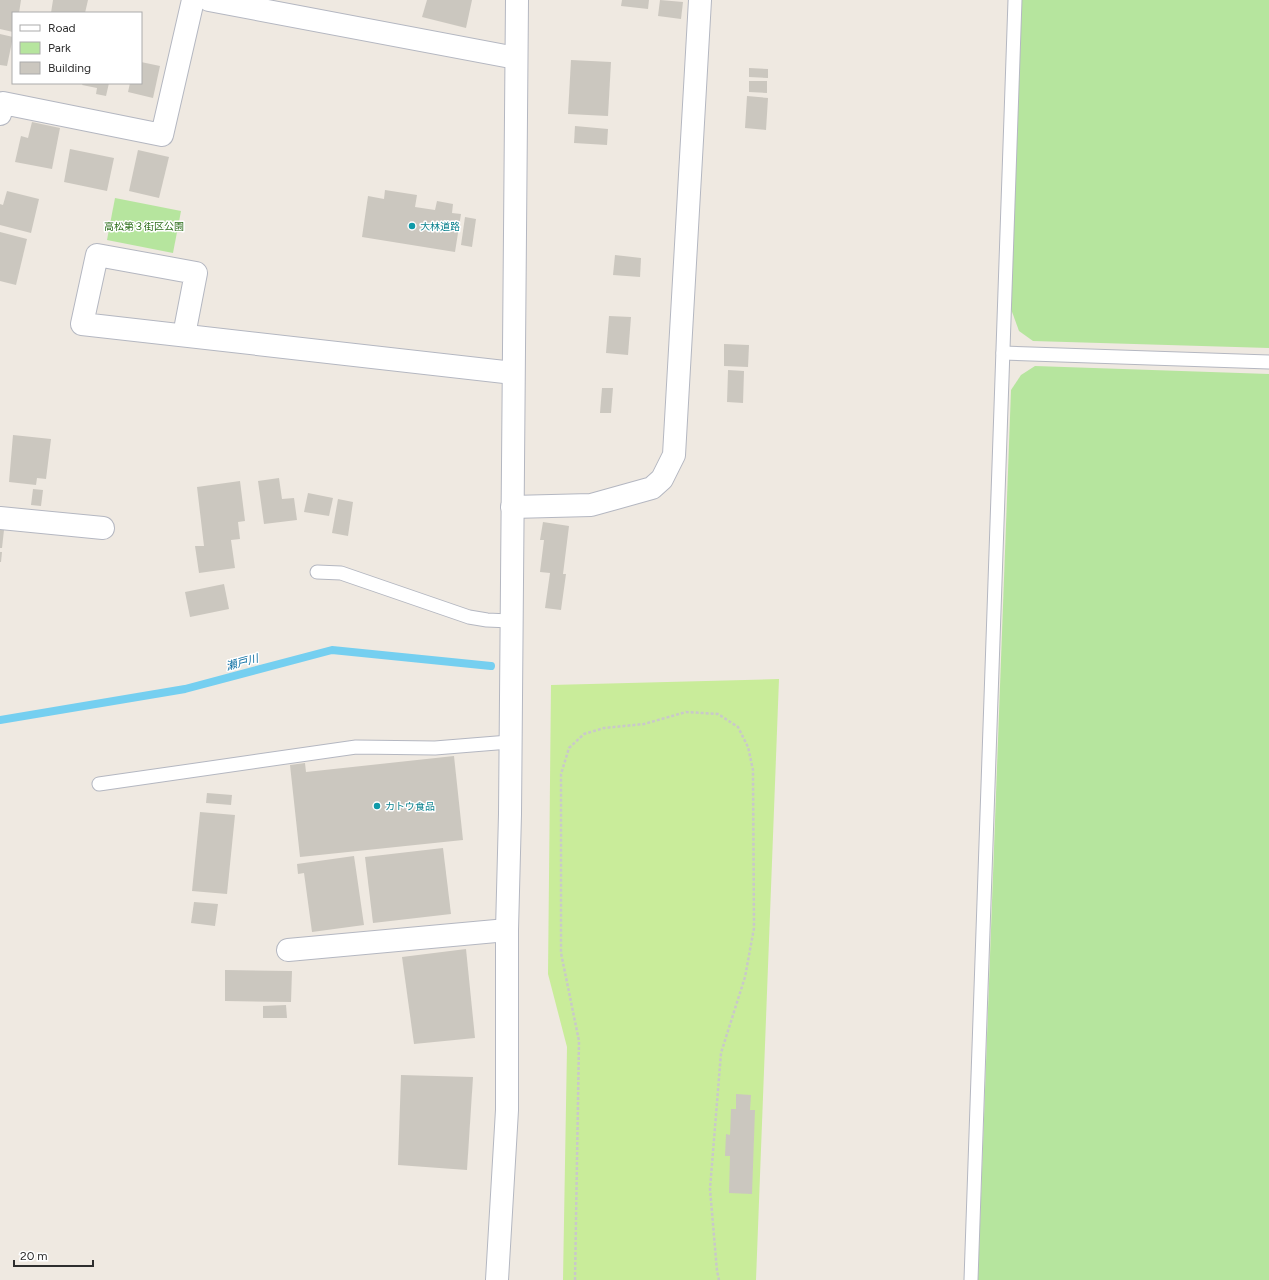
<svg xmlns="http://www.w3.org/2000/svg" width="1269" height="1280" font-family="Figtree,'Noto Sans JP',sans-serif">
<style>
.green{fill:#b6e59e}
.pitch{fill:#c9ec9a}
.lines{fill:none;stroke-linecap:round;stroke-linejoin:round}
.stream{stroke:#75cff0;stroke-width:8}
.building{fill:#cbc7bf}
.service-casing{stroke:#b4b7c1;stroke-width:15}
.minor-casing{stroke:#b4b7c1;stroke-width:24}
.tertiary-casing{stroke:#b4b7c1;stroke-width:24}
.path{stroke:#c9c9c9;stroke-width:2.5;stroke-dasharray:3 2;stroke-linecap:butt}
.service{stroke:#fff;stroke-width:13}
.minor{stroke:#fff;stroke-width:22}
.tertiary{stroke:#fff;stroke-width:22}
.culture-dot{fill:#0f9aa8;stroke:#fff;stroke-width:1.5}
.labels{text-anchor:middle;stroke-width:3;stroke-linejoin:round;paint-order:stroke}
.park-label{font-size:10px;fill:#2c6e1b;stroke:#fff}
.culture-label{font-size:10px;fill:#0d838f;stroke:#fff;text-anchor:start}
.water-label{font-size:11px;font-style:italic;fill:#0d6fa3;stroke:#fff}
</style>
<rect width="100%" height="100%" fill="#efe9e1"/>
<!-- green -->
<g class="green">
<polygon points="1022,0 1269,0 1269,348 1033,341 1019,331 1011,309"/>
<polygon points="115,198 181,211 173,253 107,240"/>
<polygon points="1035,366 1269,374 1269,1280 978,1280 1011,390 1021,375"/>
</g>
<!-- pitch -->
<polygon class="pitch" points="779,679 756,1280 563,1280 567,1047 548,974 551,685"/>
<g class="lines">
<!-- stream -->
<polyline class="stream" points="0,720 185,689 332,650 491,666"/>
</g>
<!-- building -->
<g class="building">
<polygon points="0,0 21,0 19,13 13,13 13,32 0,29"/>
<polygon points="53,0 88,0 85,13 51,13"/>
<polygon points="427,0 472,0 466,28 422,17"/>
<polygon points="622,0 649,0 648,9 621,6"/>
<polygon points="660,0 683,2 681,19 658,16"/>
<polygon points="0,34 13,37 7,66 0,65"/>
<polygon points="571,60 611,62 608,116 568,114"/>
<polygon points="141,62 160,66 153,98 128,92 130,83 141,83"/>
<polygon points="749,68 768,69 768,78 749,77"/>
<polygon points="749,81 767,81 767,93 749,92"/>
<polygon points="83,83 109,83 106,96 96,94 97,88 82,85"/>
<polygon points="747,96 768,98 766,130 745,128"/>
<polygon points="32,122 60,128 52,169 15,162 21,136 28,138"/>
<polygon points="575,126 608,129 607,145 574,143"/>
<polygon points="70,149 114,158 107,191 64,182"/>
<polygon points="138,150 169,157 159,198 129,191"/>
<polygon points="385,190 417,195 415,207 435,210 437,201 453,204 452,213 461,214 455,252 362,237 368,196 384,199"/>
<polygon points="7,191 39,199 31,233 0,225 0,204 3,205"/>
<polygon points="465,217 476,219 472,247 461,245"/>
<polygon points="0,232 27,239 16,285 0,281"/>
<polygon points="615,255 641,258 640,277 613,275"/>
<polygon points="609,316 631,317 628,355 606,353"/>
<polygon points="724,344 749,345 748,367 724,366"/>
<polygon points="728,370 744,371 743,403 727,402"/>
<polygon points="602,388 613,388 611,413 600,413"/>
<polygon points="13,435 51,439 46,479 37,478 36,485 9,482"/>
<polygon points="279,478 282,499 294,498 297,520 264,524 258,481"/>
<polygon points="240,481 245,521 238,522 240,539 231,540 235,568 199,573 195,546 204,546 197,487"/>
<polygon points="33,489 43,490 41,506 31,505"/>
<polygon points="308,493 333,498 329,516 304,512"/>
<polygon points="338,499 353,502 348,536 332,533"/>
<polygon points="543,522 569,526 563,574 566,574 561,610 545,608 550,573 540,572 544,540 540,540"/>
<polygon points="0,530 4,530 2,548 0,548"/>
<polygon points="0,552 2,552 1,562 0,562"/>
<polygon points="224,584 229,609 190,617 185,592"/>
<polygon points="454,756 463,840 300,857 290,765 305,763 306,772"/>
<polygon points="207,793 232,795 231,805 206,803"/>
<polygon points="200,812 235,815 227,894 192,891"/>
<polygon points="443,848 451,914 373,923 365,857"/>
<polygon points="354,856 364,925 312,932 304,873 298,874 297,864"/>
<polygon points="194,902 218,904 215,926 191,923"/>
<polygon points="466,949 475,1038 414,1044 402,957"/>
<polygon points="225,970 292,971 291,1002 225,1001"/>
<polygon points="286,1005 287,1018 263,1018 263,1006"/>
<polygon points="401,1075 473,1077 467,1170 398,1165"/>
<polygon points="736,1094 751,1095 750,1110 755,1110 752,1194 729,1193 730,1156 725,1156 726,1134 730,1135 731,1109 736,1109"/>
</g>
<g class="lines">
<defs>
<g id="service">
<polyline points="1003,353 1269,362"/>
<polyline points="317,572 341,573 469,617 487,620 511,621"/>
<polyline points="99,784 356,747 435,748 509,742"/>
<polyline points="971,1280 1015,0"/>
</g>
<g id="minor">
<polyline points="209,0 516,58"/>
<polyline points="0,114 3,103 162,135 193,0"/>
<polyline points="184,335 196,273 97,255 82,324 513,373"/>
<polyline points="512,507 591,505 652,488 662,479 674,455 700,0"/>
<polyline points="0,518 103,528"/>
<polyline points="288,950 507,930"/>
</g>
<polyline id="tertiary" points="497,1280 507,1110 507,930 510,814 517,0"/>
</defs>
<!-- service casing -->
<use href="#service" class="service-casing"/>
<!-- minor casing -->
<use href="#minor" class="minor-casing"/>
<!-- tertiary casing -->
<use href="#tertiary" class="tertiary-casing"/>
<!-- path -->
<polyline class="path" points="575,1280 579,1041 561,953 561,774 569,748 584,734 604,728 644,724 686,712 718,714 738,727 748,747 753,770 754,928 745,977 721,1053 710,1189 717,1271 719,1280"/>
<!-- service -->
<use href="#service" class="service"/>
<!-- minor -->
<use href="#minor" class="minor"/>
<!-- tertiary -->
<use href="#tertiary" class="tertiary"/>
</g>
<!-- markers -->
<g class="culture-dot">
<circle cx="412" cy="226" r="4"/>
<circle cx="377" cy="806" r="4"/>
</g>
<g class="labels">
<!-- park labels -->
<g class="park-label">
<text x="144" y="230">高松第３街区公園</text>
</g>
<!-- culture labels -->
<g class="culture-label">
<text x="420" y="230">大林道路</text>
<text x="385" y="810">カトウ食品</text>
</g>
<!-- water labels -->
<g class="water-label">
<text transform="translate(242 662) rotate(-15)" y="4">瀬戸川</text>
</g>
</g>
<!-- legend -->
<rect x="12" y="12" width="130" height="72" fill="#ffffff" stroke="#ababab"/>
<rect x="20" y="25" width="20" height="6" fill="#ffffff" stroke="#ababab"/>
<text x="48" y="32" font-size="12" fill="#2e2e2e">Road</text>
<rect x="20" y="42" width="20" height="12" fill="#b6e59e" stroke="#ababab"/>
<text x="48" y="52" font-size="12" fill="#2e2e2e">Park</text>
<rect x="20" y="62" width="20" height="12" fill="#cbc7bf" stroke="#ababab"/>
<text x="48" y="72" font-size="12" fill="#2e2e2e">Building</text>
<!-- scale -->
<path d="M14 1260v6h79v-6" fill="none" stroke="#2e2e2e" stroke-width="2"/>
<text x="20" y="1260" font-size="12" fill="#2e2e2e" stroke="#ffffff" stroke-width="3" paint-order="stroke">20 m</text>
</svg>
